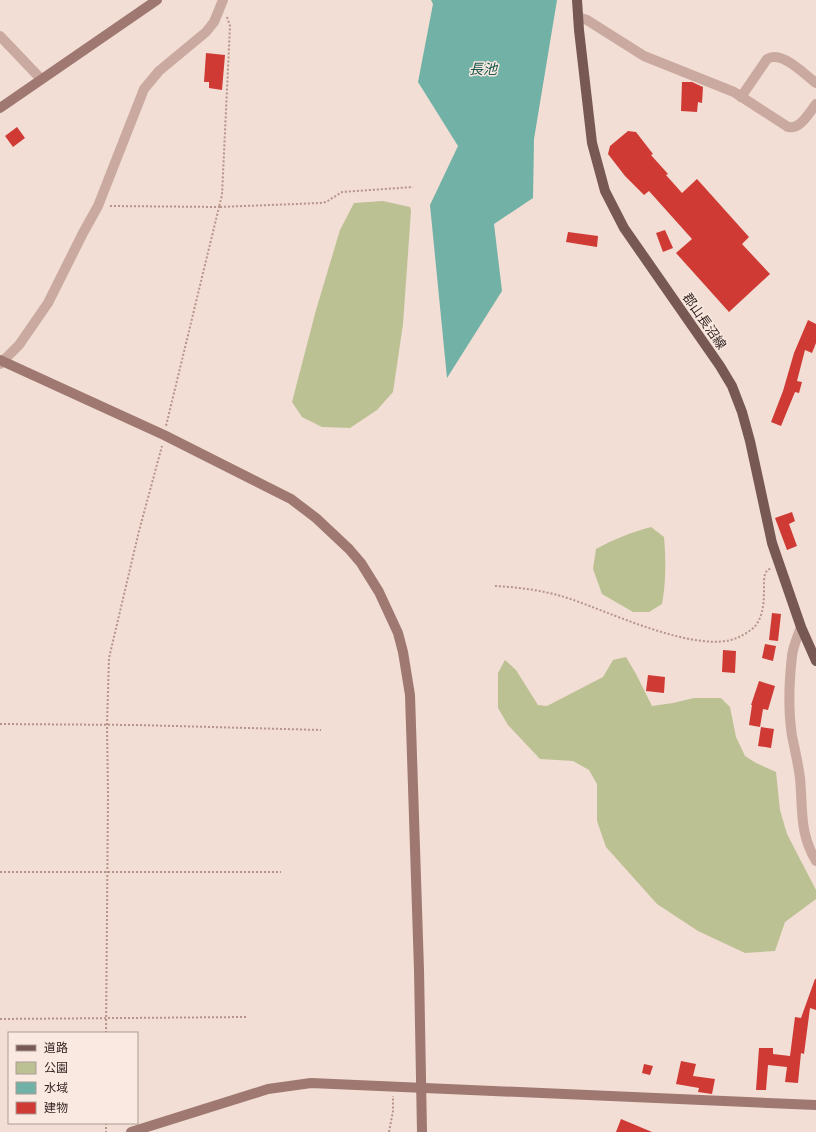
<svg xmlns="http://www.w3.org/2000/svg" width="816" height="1132" font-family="'Sofia Sans Condensed','Noto Sans JP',sans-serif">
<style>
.green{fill:#bcc194}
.water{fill:#71b1a6}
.building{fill:#cf3a35}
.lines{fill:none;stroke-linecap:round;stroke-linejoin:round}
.path{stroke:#b6948a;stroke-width:2;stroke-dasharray:2 2;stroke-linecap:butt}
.street{stroke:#caaaa0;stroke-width:10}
.secondary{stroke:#9e7871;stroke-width:10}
.primary{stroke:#775853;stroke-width:10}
.labels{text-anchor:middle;stroke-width:3;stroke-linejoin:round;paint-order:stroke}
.street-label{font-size:13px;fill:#332524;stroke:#fae9e0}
.water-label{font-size:14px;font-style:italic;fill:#17574e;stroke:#fae9e0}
</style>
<rect width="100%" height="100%" fill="#f2ded4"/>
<!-- green -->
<g class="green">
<polygon points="383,201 410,207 411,211 403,324 393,392 377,410 350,428 322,427 302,417 292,402 316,310 340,230 354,203"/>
<path d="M651,527L664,537C666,560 666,582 662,604L649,612H633L602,594L593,569L596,549C614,539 632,532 651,527Z"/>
<polygon points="626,657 636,674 652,706 673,703 694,698 721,698 730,707 736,737 745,756 756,763 776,772 780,810 787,834 816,890 816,899 785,922 775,951 745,953 698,931 657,904 606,847 597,821 597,784 589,770 573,761 540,759 508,725 498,708 498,673 505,660 516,670 538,705 547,706 603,677 613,660"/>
</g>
<!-- water -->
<polygon class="water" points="431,0 557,0 534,139 533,198 494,224 502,291 447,378 430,205 458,146 418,82 433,4"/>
<!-- building -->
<g class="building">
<polygon points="206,53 225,55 222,90 209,88 209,82 204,82"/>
<polygon points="682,82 692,82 703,87 702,103 698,102 697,112 681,111"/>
<polygon points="17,127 25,138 13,147 5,136"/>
<polygon points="628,131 636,132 653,154 651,155 668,174 666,175 682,193 697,179 749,237 742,244 770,274 729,312 676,253 692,239 649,191 644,195 625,176 608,154 610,146"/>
<polygon points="665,230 673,248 663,252 656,233"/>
<polygon points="568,232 598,236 597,247 566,242"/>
<polygon points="808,320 816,324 816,343 812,353 805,350 797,381 802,382 799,393 795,392 781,426 771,422 783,391 794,353"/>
<polygon points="792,512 795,521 789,524 797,546 787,550 775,518"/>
<polygon points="772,613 781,614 778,641 769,640"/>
<polygon points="765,644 776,646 773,661 762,658"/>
<polygon points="723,650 736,651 735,673 722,672"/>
<polygon points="648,675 665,677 664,693 646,691"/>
<polygon points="759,681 775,686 768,710 763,709 760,727 749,725 752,705 751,705"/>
<polygon points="761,727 774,729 771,748 758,746"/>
<polygon points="815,979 816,979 816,1010 810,1008 804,1054 801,1053 798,1083 785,1082 787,1067 768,1065 766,1090 756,1090 759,1048 773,1048 773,1054 790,1056 795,1017 801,1018"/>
<polygon points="681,1061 696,1064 693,1076 715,1079 712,1094 698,1092 699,1088 676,1084"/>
<polygon points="644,1064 653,1066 650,1075 642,1073"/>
<polygon points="621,1119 652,1132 616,1132"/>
</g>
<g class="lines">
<!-- path -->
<g class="path">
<polyline points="227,17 230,26 222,195 219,207 321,203 326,202 342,192 413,187"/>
<polyline points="110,206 219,207 166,426"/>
<path d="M495,586C516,587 540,590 561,596C603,608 698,657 739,637C745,634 752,630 756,625C764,614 764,599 764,587C764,583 764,578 765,574C766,571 768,570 771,568"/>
<polyline points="0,724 137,725 321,730"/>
<polyline points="0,872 281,872"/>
<polyline points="0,1019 246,1017"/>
<polyline points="106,1033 108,795 107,725 109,658 139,531 162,446"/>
<polyline points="106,1123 106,1132"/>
<polyline points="389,1132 393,1111 393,1096"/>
</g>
<!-- street -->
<g class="street">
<path d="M578,17L587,20L644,56L734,92L788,127C800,130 809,113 816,104"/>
<polyline points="0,36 41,79"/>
<path d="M741,97L767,59C782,50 804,74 816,83"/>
<polyline points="0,364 19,345 48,303 83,233 98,206 144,89 159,71 206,32 214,22 223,0"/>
<path d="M801,627C798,636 793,646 792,656C789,682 788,710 792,736C795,750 798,763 800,778C803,809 799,833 816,861"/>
</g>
<!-- secondary -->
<g class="secondary">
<polyline points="0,108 157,0"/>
<polyline points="0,360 164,435 291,499 316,518 349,549 361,563 379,592 398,633 403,652 410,695 419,970 422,1132"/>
<polyline points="131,1132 268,1089 311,1083 816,1105"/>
</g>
<!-- primary -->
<polyline class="primary" points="577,0 579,30 592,143 605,191 624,228 720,366 732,386 742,412 750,441 772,543 801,627 816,661"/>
</g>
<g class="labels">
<!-- street labels -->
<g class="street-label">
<text transform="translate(705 321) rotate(55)" y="5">郡山長沼線</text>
</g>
<!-- water labels -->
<g class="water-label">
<text x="483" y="74">長池</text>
</g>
</g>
<!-- legend -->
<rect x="8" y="1032" width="130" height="92" fill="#fae9e0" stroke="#aa9b95"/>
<rect x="16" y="1045" width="20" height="6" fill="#775853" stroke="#aa9b95"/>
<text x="44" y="1052" font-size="12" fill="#332524">道路</text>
<rect x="16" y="1062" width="20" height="12" fill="#bcc194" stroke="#aa9b95"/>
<text x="44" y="1072" font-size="12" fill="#332524">公園</text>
<rect x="16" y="1082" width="20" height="12" fill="#71b1a6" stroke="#aa9b95"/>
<text x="44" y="1092" font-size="12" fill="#332524">水域</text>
<rect x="16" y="1102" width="20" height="12" fill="#cf3a35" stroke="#aa9b95"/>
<text x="44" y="1112" font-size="12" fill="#332524">建物</text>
</svg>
